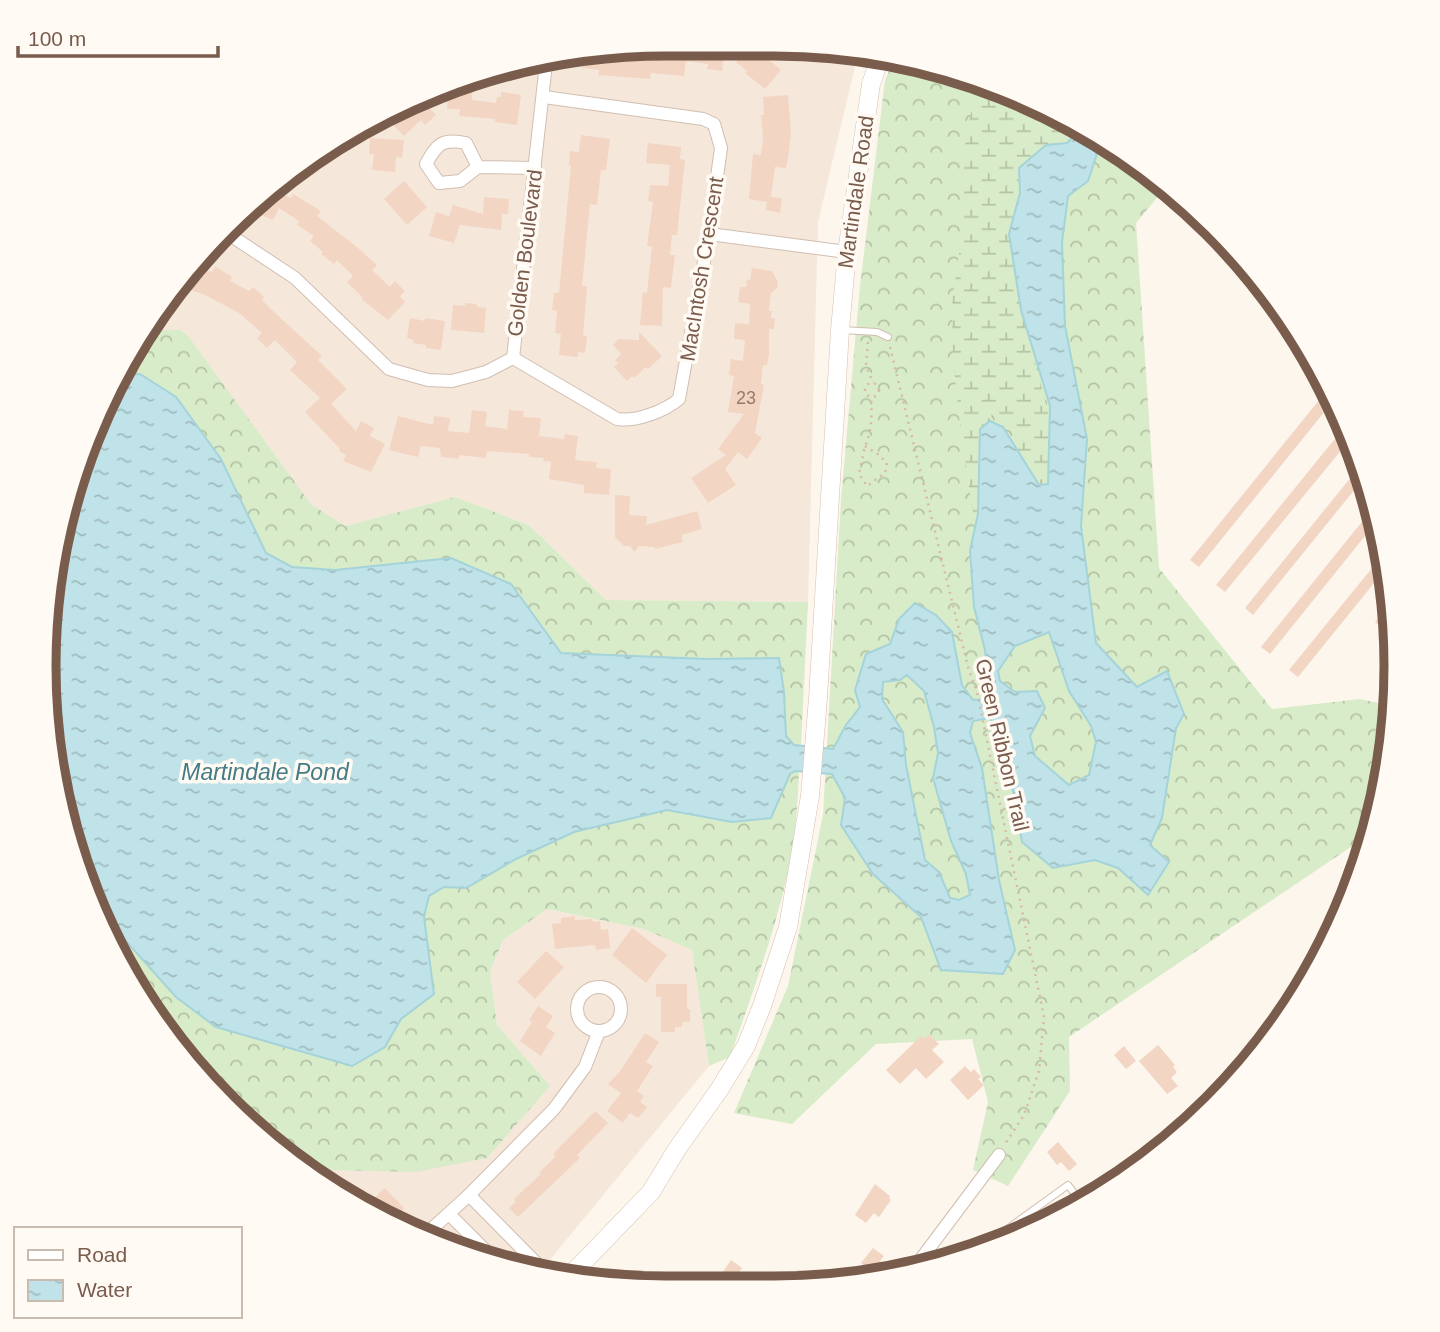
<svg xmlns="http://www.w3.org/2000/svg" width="1440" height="1332" font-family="Arial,sans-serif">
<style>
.residential{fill:#f5e8da}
.forest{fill:url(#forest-crowns)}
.wetland{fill:url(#wetland-marsh)}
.water{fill:url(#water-ripples);stroke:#a5d3da;stroke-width:2;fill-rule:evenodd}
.building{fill:#f3d5c3}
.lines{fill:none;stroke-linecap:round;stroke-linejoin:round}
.lane-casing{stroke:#d1beb0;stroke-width:8}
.street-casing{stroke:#d1beb0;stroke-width:14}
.secondary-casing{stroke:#d6c0b0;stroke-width:19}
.path{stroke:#d9b8a5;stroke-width:2.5;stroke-dasharray:2 5;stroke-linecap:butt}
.lane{stroke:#fff;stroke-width:6}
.street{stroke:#fff;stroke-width:12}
.secondary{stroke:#fff;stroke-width:18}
.labels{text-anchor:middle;stroke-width:7;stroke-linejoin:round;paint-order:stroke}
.number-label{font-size:18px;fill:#987a6a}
.street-label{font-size:21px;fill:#7a5c4d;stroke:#fffaf3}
.water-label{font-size:23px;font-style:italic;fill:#437c86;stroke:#fffaf3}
.rim{fill:none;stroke:#7a5c4d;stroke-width:9}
</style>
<defs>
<pattern id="forest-crowns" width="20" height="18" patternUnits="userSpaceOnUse" patternTransform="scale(1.75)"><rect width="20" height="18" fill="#d8ecc9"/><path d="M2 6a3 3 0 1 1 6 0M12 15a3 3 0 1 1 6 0" fill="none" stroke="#b4c2a5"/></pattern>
<pattern id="wetland-marsh" width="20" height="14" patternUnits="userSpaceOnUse" patternTransform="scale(1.75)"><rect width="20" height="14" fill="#d8ecc9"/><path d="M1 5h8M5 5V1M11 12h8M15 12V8" fill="none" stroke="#b4c2a5"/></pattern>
<pattern id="water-ripples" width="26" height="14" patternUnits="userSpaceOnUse" patternTransform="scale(1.75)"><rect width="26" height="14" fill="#bfe3e8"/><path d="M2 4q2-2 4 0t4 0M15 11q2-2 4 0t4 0" fill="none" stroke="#a0bbbe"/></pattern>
</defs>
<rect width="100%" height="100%" fill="#fdf6ec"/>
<!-- residential -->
<g class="residential">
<polygon points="666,44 858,54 818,222 808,602 606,600 529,525 455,497 345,526 311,504 181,330 149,330 198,256 287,173 391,108 544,56"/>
<polygon points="547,909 644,929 692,950 709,1066 540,1272 466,1255 355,1205 255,1134 226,1100 329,1170 549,1086 497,1025 490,972 503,940"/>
</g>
<!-- forest -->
<g class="forest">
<polygon points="896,56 1013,91 1120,149 1166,187 1136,223 1159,568 1272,709 1360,699 1392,706 1384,788 1370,834 1069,1037 1070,1091 1008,1186 973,1170 988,1102 972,1039 876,1044 792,1124 734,1113 788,986 823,815 841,499 860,286 885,80"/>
<polygon points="149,330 181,330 188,336 311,504 345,526 455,497 529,525 606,600 808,602 801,746 794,745 786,736 784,692 778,658 706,659 561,653 511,584 451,558 335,570 292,567 265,553 221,459 140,374 118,376"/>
<path d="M795,771H799C798,804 795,839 788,872C774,935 751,997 730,1057L709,1066L692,950L644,929L547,909L503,940L490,972L497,1025L550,1086L487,1158L416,1172L329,1170L226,1100L149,1012L98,917L300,1050L352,1066L385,1047L401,1019L434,994L424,917L429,896L444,887H466L516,859L574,832L667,810L732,822Z"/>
</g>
<!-- wetland -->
<path class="wetland" d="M986,83L1012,91L1082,128L1070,141L1046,145L1019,168L1020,193L1009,234L1021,310L1049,416L1051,604L1008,483L1021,441L992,411L975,526C965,458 953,389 952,319C951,289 961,255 962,223C963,184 960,114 986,83Z"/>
<!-- water -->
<path class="water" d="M1082,128L1102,139L1088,181L1068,196L1062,242L1065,326L1087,439L1081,526L1096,643L1137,687L1167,671L1184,714L1176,728L1162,818L1150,845L1169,862L1148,895L1118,868L1095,860L1053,868L1022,842L1002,730L989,718L973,721L970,733L982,768L999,880L1015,950L1003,974L941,970L921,917L873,874L841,825L845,798L832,774L795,771L790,774L771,818L732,822L667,810L574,832L516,859L466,888L444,887L429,896L424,917L434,994L401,1019L385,1047L352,1066L216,1027L176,997L117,931L98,917L91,904L56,787L44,666L65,505L108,390L118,376L140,374L176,397L221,459L266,553L292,567L335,570L451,558L511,584L561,653L706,659L779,658L784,692L786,736L794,745L833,749L846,725L860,707L855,690L866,654L890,644L899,619L915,603L936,615L952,632L962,685L973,700L987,699L988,681L985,650L974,607L970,550L978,514L980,429L990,421L1003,427L1039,485L1048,484L1050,406L1021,310L1009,234L1020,193L1019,168L1046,145L1067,143ZM1049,632L1069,691L1091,726L1096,742L1089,775L1069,785L1035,756L1030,736L1045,708L1037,691L1015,692L1000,681L998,671L1015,646ZM907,675L924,691L934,727L938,753L933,778L951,841L966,874L970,895L959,900L950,898L939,872L925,860L906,765L903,732L882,699L883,682L900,680Z"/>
<!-- building -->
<g class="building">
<polygon points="660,44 716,46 715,55 724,56 722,71 707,69 708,64 686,61 684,76 651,73 650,79 598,75 599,70 582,68 583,52 611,49 633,51 633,49 659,52"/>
<polygon points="747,48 759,55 761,53 781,70 765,89 745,73 747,71 736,62"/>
<polygon points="466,82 473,83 472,100 496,103 497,97 501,97 501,92 521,95 517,125 495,122 495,119 459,116 460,109 447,109 448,89"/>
<polygon points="788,95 791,133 788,159 786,168 775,167 771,197 782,198 780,213 766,210 767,202 749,199 753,154 761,155 763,138 761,115 764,115 763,97"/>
<polygon points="420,98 436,115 425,125 421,120 404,136 388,120 399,109 396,106"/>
<polygon points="581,135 610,139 606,170 601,170 597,205 590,204 582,286 587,286 583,335 587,336 585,353 578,352 578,357 559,355 561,334 555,333 557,311 552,310 554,293 559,293 571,166 569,165 570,151 579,152"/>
<polygon points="370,138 404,140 402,158 396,157 395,172 372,170 374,154 369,154"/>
<polygon points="648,143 681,147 680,159 685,160 677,235 672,235 670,255 675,255 671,288 663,287 662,326 640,325 643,292 647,293 652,246 647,246 653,202 648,201 650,185 668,186 670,165 646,163"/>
<polygon points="404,181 427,207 407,225 384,199"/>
<polygon points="270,189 291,198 293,194 321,211 317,216 358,248 377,265 372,270 390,287 395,281 405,291 400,296 405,302 388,320 361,299 363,298 347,282 353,276 337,260 334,264 321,254 323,252 310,241 314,236 297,225 299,221 279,208 273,220 259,214 261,209 253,204"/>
<polygon points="484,197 509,199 508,214 502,214 501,230 460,225 454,243 429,236 436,212 449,216 453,205 483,214"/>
<polygon points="192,266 212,272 215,266 232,277 230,281 249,291 253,287 264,297 262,300 273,311 322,356 318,360 347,389 331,404 356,431 361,421 374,428 370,436 385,444 371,472 343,461 346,455 339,451 340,449 305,412 320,398 290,370 297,362 275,340 267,348 257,338 262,333 239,313 203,294 178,286"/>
<polygon points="752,268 772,271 778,282 777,288 771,293 769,311 772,311 771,318 775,318 774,329 769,329 769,355 767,365 763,365 761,384 764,385 755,433 762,438 747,459 738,452 725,469 736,485 708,503 691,478 726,455 718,449 744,414 728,412 734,376 729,375 731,359 743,361 745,340 734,339 735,323 749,324 750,304 738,302 740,287 746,287 747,280 750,280"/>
<polygon points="465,303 477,304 477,307 486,308 484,333 451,330 453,305 465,306"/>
<polygon points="410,318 425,321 425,318 445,321 441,350 426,348 426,345 413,343 414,340 407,338"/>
<polygon points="639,332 662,356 648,369 646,367 634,378 632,376 627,381 614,367 618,363 615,360 621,354 613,345 619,339 639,340"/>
<polygon points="1328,389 1334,400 1199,567 1190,560"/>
<polygon points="472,410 487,412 485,426 507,429 509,410 524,411 523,417 541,418 539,436 564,439 565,434 578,436 575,460 597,462 596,468 611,469 609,495 584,493 584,485 549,479 551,462 543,461 544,458 529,457 529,454 487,451 486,458 459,455 459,459 441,457 440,448 421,446 418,457 389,450 398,416 433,425 434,416 450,418 448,431 469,433"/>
<polygon points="1347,424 1352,437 1225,592 1216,585"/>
<polygon points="1360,466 1364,478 1253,615 1245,608"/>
<polygon points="615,495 630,496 629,515 647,516 646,525 697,511 702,529 681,535 683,542 655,549 654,547 639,546 634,552 630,546 624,546 615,537"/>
<polygon points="1373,508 1377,521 1270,654 1261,647"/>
<polygon points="1385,552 1387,567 1298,677 1289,670"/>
<polygon points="1390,604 1393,632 1393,637 1375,622"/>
<polygon points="575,916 575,920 592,919 593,922 600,921 601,930 608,929 610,948 596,950 595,945 555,949 552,924 561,923 561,918"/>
<polygon points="632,928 667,955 646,983 612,955"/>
<polygon points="546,951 564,967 535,999 517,982"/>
<polygon points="656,984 687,984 687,1009 690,1009 690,1022 682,1022 682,1027 675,1027 675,1032 661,1032 661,997 656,997"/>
<polygon points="538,1006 553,1016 546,1027 555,1033 541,1056 520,1041 532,1022 529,1020"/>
<polygon points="645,1033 659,1042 646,1062 653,1066 637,1091 644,1096 640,1102 647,1107 638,1118 630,1113 623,1123 607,1111 621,1093 608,1084 621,1070"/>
<polygon points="929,1034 939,1044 932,1050 944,1062 926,1079 916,1068 900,1084 886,1070 921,1036 924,1039"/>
<polygon points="1158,1045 1175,1065 1173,1067 1177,1072 1171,1078 1178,1086 1167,1094 1139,1061"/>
<polygon points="1124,1046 1136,1061 1126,1069 1114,1055"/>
<polygon points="965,1066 971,1072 974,1069 981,1077 978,1079 984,1085 968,1100 950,1080"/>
<polygon points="595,1111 608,1123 577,1155 580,1158 518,1217 509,1208 516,1202 514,1199 541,1174 539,1173 556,1156 553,1154"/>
<polygon points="1058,1142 1077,1164 1069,1171 1061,1162 1057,1165 1047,1152"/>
<polygon points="875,1184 890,1196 889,1198 891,1200 879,1217 874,1213 866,1223 855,1215"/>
<polygon points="385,1188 404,1208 393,1219 391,1217 388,1220 363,1208"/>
<polygon points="873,1248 884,1256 880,1261 884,1264 876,1274 861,1263"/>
<polygon points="731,1260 742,1268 731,1284 720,1276"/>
</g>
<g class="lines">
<defs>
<g id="lane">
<polyline points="842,330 877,332 888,337"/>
<polyline points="1003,1244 1046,1214 1077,1197 1096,1194 1111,1185 1159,1151"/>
<polyline points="969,1254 978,1250 1068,1185 1077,1197"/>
<polyline points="923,1256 939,1263"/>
</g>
<g id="street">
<path d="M478,167L466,143C442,138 437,144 426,164L439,183L460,181L478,167L535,168"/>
<polyline points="224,231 295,278 389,369 428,380 452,381 486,372 513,358"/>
<polyline points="709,234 847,252"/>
<path d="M513,358L617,419C636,422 665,411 679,399L709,234L721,148L714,124L703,119L544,97"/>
<polyline points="513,358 547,55"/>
<circle cx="599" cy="1009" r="22"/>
<polyline points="469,1195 547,1274"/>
<polyline points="449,1214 498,1263"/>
<polyline points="424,1236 469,1195 554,1109 585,1067 599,1031"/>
<polyline points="912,1271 999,1155"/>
</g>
<polyline id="secondary" points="567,1279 651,1192 677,1149 719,1090 746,1046 762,1006 788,927 810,796 818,698 840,330 847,252 871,84 881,55"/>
</defs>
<!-- lane casing -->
<use href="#lane" class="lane-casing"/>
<!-- street casing -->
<use href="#street" class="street-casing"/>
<!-- secondary casing -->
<use href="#secondary" class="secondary-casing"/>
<!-- path -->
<g class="path">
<polyline points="868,342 866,365 873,383"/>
<polyline points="890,347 968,667 977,692 1044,1017 1039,1071 1024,1115 1005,1144"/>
<circle cx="872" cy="390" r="7"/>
<path d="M865,446L879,455L887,463L885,473L867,486L859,474L864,450C872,429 872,419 871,397"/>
</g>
<!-- lane -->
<use href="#lane" class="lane"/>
<!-- street -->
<use href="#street" class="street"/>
<!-- secondary -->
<use href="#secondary" class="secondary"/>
</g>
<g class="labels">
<!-- number labels -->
<g class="number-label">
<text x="746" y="404">23</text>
</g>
<!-- street labels -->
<g class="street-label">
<text transform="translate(856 192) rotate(-82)" y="7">Martindale Road</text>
<text transform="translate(525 253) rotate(-83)" y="7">Golden Boulevard</text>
<text transform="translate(702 269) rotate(-81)" y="7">MacIntosh Crescent</text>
<text transform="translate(1002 745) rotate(77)" y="7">Green Ribbon Trail</text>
</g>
<!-- water labels -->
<g class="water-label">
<text x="265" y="780">Martindale Pond</text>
</g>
</g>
<!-- crop -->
<path d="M0 0H1440V1332H0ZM666 56H774A610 610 0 0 1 1384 666V666A610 610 0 0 1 774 1276H666A610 610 0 0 1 56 666V666A610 610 0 0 1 666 56Z" fill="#fffaf3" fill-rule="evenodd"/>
<path class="rim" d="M666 56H774A610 610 0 0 1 1384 666V666A610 610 0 0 1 774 1276H666A610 610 0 0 1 56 666V666A610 610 0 0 1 666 56Z"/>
<!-- legend -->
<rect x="14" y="1227" width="228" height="91" fill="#fffaf3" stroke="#cabbb1" stroke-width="2"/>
<rect x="28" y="1250" width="35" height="10" fill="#ffffff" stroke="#cabbb1" stroke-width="2"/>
<text x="77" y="1262" font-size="21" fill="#7a5c4d">Road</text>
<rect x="28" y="1280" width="35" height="21" fill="url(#water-ripples)" stroke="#cabbb1" stroke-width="2"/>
<text x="77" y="1297" font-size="21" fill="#7a5c4d">Water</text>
<!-- scale -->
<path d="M18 46v10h200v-10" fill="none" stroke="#7a5c4d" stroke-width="3.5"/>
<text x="28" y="46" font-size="21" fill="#7a5c4d" stroke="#fffaf3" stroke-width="5" paint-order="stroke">100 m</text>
</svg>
